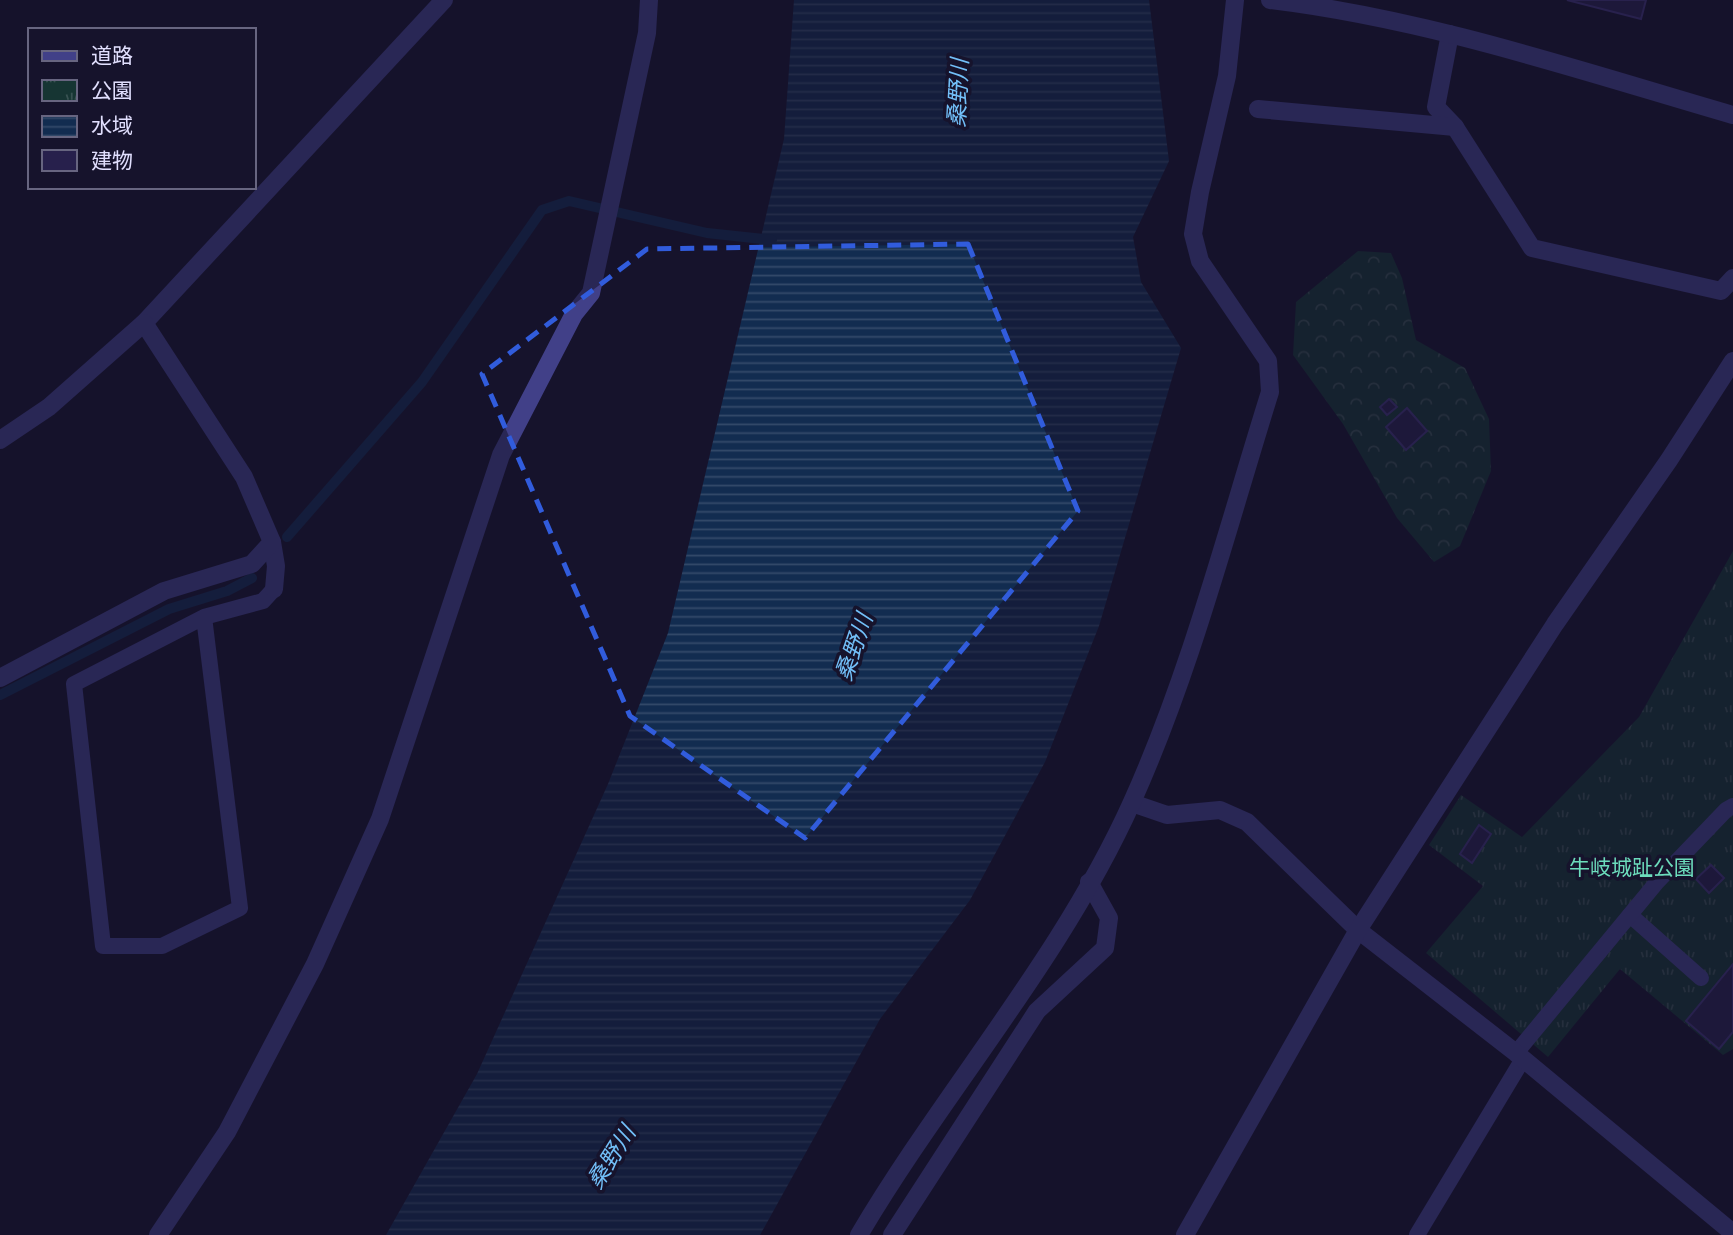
<svg xmlns="http://www.w3.org/2000/svg" width="1733" height="1235" font-family="'Sofia Sans Condensed','Noto Sans JP',sans-serif">
<style>
.forest{fill:url(#forest-crowns)}
.park{fill:url(#park-tufts)}
.water{fill:url(#water-rules)}
.lines{fill:none;stroke-linecap:round;stroke-linejoin:round}
.stream{stroke:#122c50;stroke-width:10}
.building{fill:#27204c;stroke:#3e3377;stroke-width:2}
.service{stroke:#414088;stroke-width:16}
.minor{stroke:#414088;stroke-width:18}
.tertiary{stroke:#414088;stroke-width:18}
.marked{fill:none;stroke:#315cdc;stroke-width:5;stroke-dasharray:14 9;stroke-linejoin:round}
.labels{text-anchor:middle;stroke-width:7;stroke-linejoin:round;paint-order:stroke}
.park-label{font-size:21px;fill:#6cdcbc;stroke:#16132c}
.water-label{font-size:23px;font-style:italic;fill:#72bff8;stroke:#16132c}
</style>
<defs>
<pattern id="forest-crowns" width="20" height="18" patternUnits="userSpaceOnUse" patternTransform="scale(1.75)"><rect width="20" height="18" fill="#163533"/><path d="M2 6a3 3 0 1 1 6 0M12 15a3 3 0 1 1 6 0" fill="none" stroke="#385252"/></pattern>
<pattern id="park-tufts" width="24" height="20" patternUnits="userSpaceOnUse" patternTransform="scale(1.75)"><rect width="24" height="20" fill="#163533"/><path d="M3 7l-1-3M5 7V3M7 7l1-3M15 17l-1-3M17 17v-4M19 17l1-3" fill="none" stroke="#385252"/></pattern>
<pattern id="water-rules" width="6" height="5" patternUnits="userSpaceOnUse" patternTransform="scale(1.75)"><rect width="6" height="5" fill="#122c50"/><path d="M0 2.5h6" fill="none" stroke="#344a6a"/></pattern>
</defs>
<rect width="100%" height="100%" fill="#16132c"/>
<!-- forest -->
<polygon class="forest" points="1358,251 1391,253 1402,278 1416,340 1465,368 1489,419 1491,471 1460,546 1434,562 1397,518 1343,424 1293,355 1296,302"/>
<!-- park -->
<polygon class="park" points="1733,551 1733,1049 1723,1055 1620,969 1548,1057 1426,953 1483,886 1429,845 1461,795 1522,837 1639,717"/>
<!-- water -->
<polygon class="water" points="794,0 1149,0 1169,161 1133,237 1141,282 1181,348 1099,626 1045,762 970,900 880,1019 760,1235 386,1235 477,1074 608,784 668,633 784,139"/>
<g class="lines">
<!-- stream -->
<g class="stream">
<polyline points="287,537 422,382 542,210 569,201 707,233 772,240"/>
<polyline points="0,695 169,609 227,591 252,578"/>
</g>
</g>
<!-- building -->
<g class="building">
<polygon points="1567,0 1646,0 1641,19"/>
<polygon points="1389,399 1397,407 1387,415 1380,407"/>
<polygon points="1407,408 1427,431 1406,450 1386,427"/>
<polygon points="1479,825 1491,834 1472,863 1460,854"/>
<polygon points="1711,865 1724,878 1709,893 1696,879"/>
<polygon points="1733,964 1733,1032 1719,1049 1686,1021"/>
</g>
<g class="lines">
<!-- service -->
<g class="service">
<polyline points="204,617 74,684 103,946 162,946 240,908 204,617 263,601 274,589"/>
<polyline points="1630,915 1701,978"/>
<polyline points="1516,1053 1657,882 1726,810 1733,806"/>
<polyline points="1417,1235 1523,1059"/>
</g>
<!-- minor -->
<g class="minor">
<polyline points="1450,34 1436,107 1455,127 1532,248 1721,291 1733,278"/>
<polyline points="1258,109 1455,127"/>
<polyline points="0,440 49,407 144,323 444,0"/>
<polyline points="272,542 276,566 274,589"/>
<polyline points="0,678 164,591 252,564 272,542 244,477 144,323"/>
<polyline points="1132,803 1167,815 1220,810 1247,822 1358,930 1516,1053 1733,1233"/>
<polyline points="158,1235 227,1132 315,964 380,819 501,455 574,314 591,293 647,33 649,0"/>
<polyline points="892,1235 1037,1011 1105,948 1109,918 1089,882"/>
<polyline points="1185,1235 1358,930 1555,624 1669,460 1733,361"/>
</g>
<!-- tertiary -->
<g class="tertiary">
<path d="M1270,0C1428,19 1581,71 1733,115"/>
<path d="M859,1235C946,1088 1062,958 1132,802C1191,671 1227,529 1270,392L1268,361L1200,261L1193,234L1200,192L1227,76L1235,0"/>
</g>
</g>
<!-- marked area -->
<path d="M0 0H1733V1235H0ZM968,244L1078,511L805,838L630,716L482,374L647,249Z" fill="#16132c" fill-opacity=".55" fill-rule="evenodd"/>
<path class="marked" d="M968,244L1078,511L805,838L630,716L482,374L647,249Z"/>
<g class="labels">
<!-- park labels -->
<g class="park-label">
<text x="1632" y="875">牛岐城趾公園</text>
</g>
<!-- water labels -->
<g class="water-label">
<text transform="translate(958 93) rotate(-87)" y="8">桑野川</text>
<text transform="translate(854 647) rotate(-71)" y="8">桑野川</text>
<text transform="translate(611 1157) rotate(-58)" y="8">桑野川</text>
</g>
</g>
<!-- legend -->
<rect x="28" y="28" width="228" height="161" fill="#16132c" stroke="#676580" stroke-width="2"/>
<rect x="42" y="51" width="35" height="10" fill="#414088" stroke="#676580" stroke-width="2"/>
<text x="91" y="63" font-size="21" fill="#e1dffe">道路</text>
<rect x="42" y="80" width="35" height="21" fill="url(#park-tufts)" stroke="#676580" stroke-width="2"/>
<text x="91" y="98" font-size="21" fill="#e1dffe">公園</text>
<rect x="42" y="116" width="35" height="21" fill="url(#water-rules)" stroke="#676580" stroke-width="2"/>
<text x="91" y="133" font-size="21" fill="#e1dffe">水域</text>
<rect x="42" y="150" width="35" height="21" fill="#27204c" stroke="#676580" stroke-width="2"/>
<text x="91" y="168" font-size="21" fill="#e1dffe">建物</text>
</svg>
